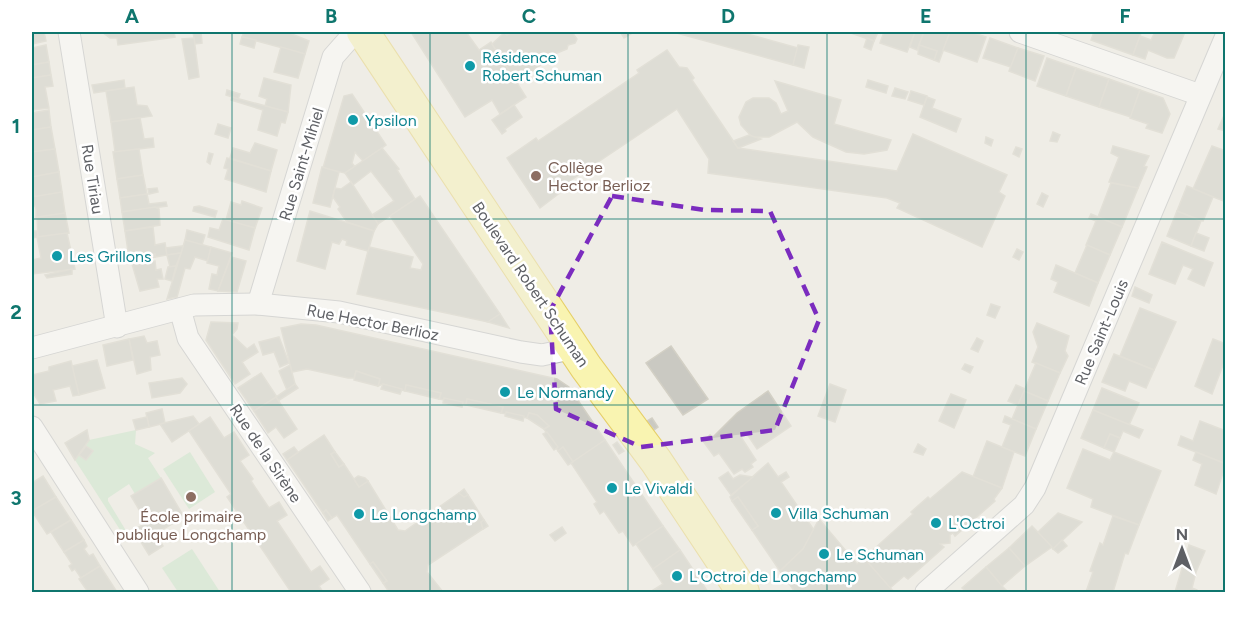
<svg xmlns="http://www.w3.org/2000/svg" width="1257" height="624" font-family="Figtree,sans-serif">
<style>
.green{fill:#c5e4c7}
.building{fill:#cac9c2;stroke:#d3d0c5;stroke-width:1.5}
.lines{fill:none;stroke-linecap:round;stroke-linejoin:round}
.street-casing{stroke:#b8babe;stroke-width:23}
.primary-casing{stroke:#e6cf67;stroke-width:34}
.street{stroke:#fff;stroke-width:21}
.primary{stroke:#f9f4b1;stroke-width:32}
.marked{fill:none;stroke:#7b2cbf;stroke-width:4.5;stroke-dasharray:12 8;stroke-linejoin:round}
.grid{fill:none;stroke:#0f766e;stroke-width:1.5;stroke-opacity:0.55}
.culture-dot{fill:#0f9aa8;stroke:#fff;stroke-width:2}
.education-dot{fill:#8d6e63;stroke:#fff;stroke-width:2}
.labels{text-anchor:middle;stroke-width:5;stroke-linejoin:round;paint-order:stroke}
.culture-label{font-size:16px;fill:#0d838f;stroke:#fff;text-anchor:start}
.street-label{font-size:16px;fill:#5e6065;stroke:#fff}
.education-label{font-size:16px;fill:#785e54;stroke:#fff;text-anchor:start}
.neatline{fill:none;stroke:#0f766e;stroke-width:2}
.grid-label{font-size:20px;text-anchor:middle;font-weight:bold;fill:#0f766e}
</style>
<rect width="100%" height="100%" fill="#efede6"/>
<!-- green -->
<g class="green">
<polygon points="136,430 135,444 155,453 148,458 161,478 135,494 129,484 108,498 108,501 128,534 126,539 75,460 79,455 86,460 92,451 86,446 89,440"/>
<polygon points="190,452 215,492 189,509 163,469"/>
<polygon points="192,549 220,592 178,592 162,568"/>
</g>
<!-- building -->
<g class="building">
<polygon points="32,32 44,32 46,41 32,44"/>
<polygon points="102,32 174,32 175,37 118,45 117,38 110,38"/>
<polygon points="193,32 201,32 202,43 195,44"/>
<polygon points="244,32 287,32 309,41 305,54 242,37"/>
<polygon points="411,32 466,32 479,50 491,42 526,97 500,114 492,100 465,117"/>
<polygon points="512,32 572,32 577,39 575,43 568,45 567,49 557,53 517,82 492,44 504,33 507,35"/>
<polygon points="623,32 634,32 624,38 621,33"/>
<polygon points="673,32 740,32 798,48 793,65"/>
<polygon points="848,32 878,32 874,41"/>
<polygon points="884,32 915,32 907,52 880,43"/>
<polygon points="915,32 924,32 917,50 910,47"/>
<polygon points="924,32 950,32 939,62 934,60 937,51 919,45"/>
<polygon points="950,32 971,32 986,37 977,62 943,50"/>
<polygon points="1094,32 1115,34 1116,32 1141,33 1133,55 1091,40"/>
<polygon points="1155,32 1185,32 1174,58 1167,58 1148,50 1145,59 1133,55 1140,36 1151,40"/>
<polygon points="242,37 256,40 254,48 240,44"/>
<polygon points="194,38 199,77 189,79 182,39"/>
<polygon points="867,38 874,41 871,50 864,47"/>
<polygon points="990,38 1018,48 1011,67 983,58"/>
<polygon points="46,45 49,62 32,65 32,48"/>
<polygon points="798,45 809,47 804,68 793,65"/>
<polygon points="919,45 937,51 934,60 918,54"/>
<polygon points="281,47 305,54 298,78 274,72"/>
<polygon points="1018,48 1044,56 1035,81 1009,71"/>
<polygon points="667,50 679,67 687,68 694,78 692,80 738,148 897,171 913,134 1007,175 999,192 1005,196 982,247 897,208 900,203 887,198 708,173 709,159 677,109 558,189 561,192 540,208 507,158 536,138 538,141 639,73 637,70"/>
<polygon points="1047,58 1076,68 1066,96 1037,86"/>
<polygon points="49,62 51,75 32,78 32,65"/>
<polygon points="1076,68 1109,79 1099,107 1066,96"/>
<polygon points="51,75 53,86 45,87 49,108 32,110 32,78"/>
<polygon points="264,78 291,85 288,112 265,106 267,99 259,96"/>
<polygon points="1109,79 1140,90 1131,117 1099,107"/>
<polygon points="124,80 125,88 94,93 92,85"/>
<polygon points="868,80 888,86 886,93 866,87"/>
<polygon points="775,81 841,100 834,124 891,140 887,150 864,154 846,152 813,137 797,122 769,137 752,137 741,125 739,117 746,102 753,98 769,98 776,103 781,114 788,111"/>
<polygon points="134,87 137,105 147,106 152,116 111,122 106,91"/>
<polygon points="895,88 908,92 905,99 892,96"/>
<polygon points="227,90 240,94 238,99 226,95"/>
<polygon points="1140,90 1163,98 1170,114 1162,133 1146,128 1148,124 1130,118"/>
<polygon points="911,91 927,96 924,105 908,100"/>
<polygon points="352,94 386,145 363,161 355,152 352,163 355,167 345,173 323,168 344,96"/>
<polygon points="232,97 288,112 285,123 281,122 277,136 258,130 263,110 231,100"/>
<polygon points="927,97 935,100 932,108 961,119 956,132 920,117"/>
<polygon points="514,105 522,117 505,129 506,131 502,134 492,120"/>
<polygon points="49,110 51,127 32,130 32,113"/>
<polygon points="1226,111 1226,131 1218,129"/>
<polygon points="140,118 144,139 153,138 154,147 115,152 111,122"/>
<polygon points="218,124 231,128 228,138 215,134"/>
<polygon points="51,127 55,149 32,152 32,130"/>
<polygon points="1053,132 1060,135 1057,142 1050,141"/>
<polygon points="749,135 761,139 738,148 733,141"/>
<polygon points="986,137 993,140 991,146 985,143"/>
<polygon points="255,143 277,150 271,171 230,158 233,148 250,153"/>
<polygon points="1113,146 1149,156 1144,166 1147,167 1138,188 1109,182 1119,157 1111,153"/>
<polygon points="1212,146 1226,151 1226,202 1193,189"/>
<polygon points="1016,147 1022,149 1019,157 1013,154"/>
<polygon points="382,148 399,169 397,170 415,199 378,224 372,215 394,201 392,198 371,171 353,185 345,173"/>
<polygon points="55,149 59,172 32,177 32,152"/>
<polygon points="139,149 143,175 117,179 113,152"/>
<polygon points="209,153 213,154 210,164 207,162"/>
<polygon points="227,158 271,171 266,192 225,179 228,169 224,168"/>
<polygon points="322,167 339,172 330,207 313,203"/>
<polygon points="59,172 62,192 35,197 32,177"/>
<polygon points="143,175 147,194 120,198 117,179"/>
<polygon points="351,182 378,224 374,231 347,222 338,209 340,207 333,197 335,188 341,189"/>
<polygon points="1111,183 1138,188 1122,227 1098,217"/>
<polygon points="1187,186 1213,197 1203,221 1177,211"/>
<polygon points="157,188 158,192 149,194 148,189"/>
<polygon points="62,192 65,213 36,218 36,209 35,206 32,206 32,197"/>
<polygon points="1042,193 1048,196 1043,207 1037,204"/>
<polygon points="147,194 149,204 166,202 167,206 122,212 120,198"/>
<polygon points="420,196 500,314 488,322 357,294 369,247 413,257 410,268 421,270 423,264 390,216"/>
<polygon points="242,201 262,208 255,228 226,220 231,202 241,205"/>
<polygon points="199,206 217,211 215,217 193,211 194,207"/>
<polygon points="155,207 159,209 160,225 125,231 122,212"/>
<polygon points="310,211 374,231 368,251 346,245 347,241 342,239 339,244 332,242 325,269 297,261"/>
<polygon points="1177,211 1201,221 1191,246 1167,236"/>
<polygon points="65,213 69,233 38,237 37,217"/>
<polygon points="1091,214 1122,227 1110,255 1086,245 1096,221 1089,218"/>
<polygon points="223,219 255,228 249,250 208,237 210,228 219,230"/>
<polygon points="153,227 155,245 165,243 167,255 155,257 155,254 129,258 125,231"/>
<polygon points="187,230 205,235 202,245 185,240"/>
<polygon points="32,231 37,231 38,237 32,238"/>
<polygon points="67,233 75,269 32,274 32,260 41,258 37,237"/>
<polygon points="1196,233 1209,238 1204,251 1191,246"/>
<polygon points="185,240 211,247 208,261 195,257 190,269 185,268 177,297 167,299"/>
<polygon points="1162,242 1213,263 1204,286 1188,279 1193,269 1183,265 1175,284 1149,274"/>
<polygon points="1087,245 1110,255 1098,283 1075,273"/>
<polygon points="183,246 181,253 167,255 166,248"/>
<polygon points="211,247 232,253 218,291 209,289 212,274 217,275 219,266 207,263"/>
<polygon points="1017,249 1023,252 1019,260 1013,257"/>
<polygon points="181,253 176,266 170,267 167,255"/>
<polygon points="155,254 155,257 130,261 129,258"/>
<polygon points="231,257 246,261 237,292 218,291"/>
<polygon points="155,261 156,270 161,269 163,279 157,279 159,287 140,291 132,264"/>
<polygon points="1056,265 1098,283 1089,306 1054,292 1058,282 1051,279"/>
<polygon points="176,266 172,281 165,279 168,267"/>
<polygon points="72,269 72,274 47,278 45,275"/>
<polygon points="1135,287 1152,295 1149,303 1132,296"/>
<polygon points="991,304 1000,307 995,318 987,315"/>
<polygon points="1140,308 1176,322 1154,370 1120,356"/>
<polygon points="500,314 509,328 488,322"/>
<polygon points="211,322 238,323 237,329 232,335 247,349 254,344 258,352 242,362 250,374 235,384 206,340"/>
<polygon points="1037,323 1069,336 1065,351 1068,356 1060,373 1032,362 1038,347 1033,332"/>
<polygon points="301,324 316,325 557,379 569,387 605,440 573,462 563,447 558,451 544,429 549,426 537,415 529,413 527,418 501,413 503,407 467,399 466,405 444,400 439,399 441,393 406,385 405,391 383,384 378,386 380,379 356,371 354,378 348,378 307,369 292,372 281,328"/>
<polygon points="144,336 147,343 157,341 160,355 150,357 151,370 137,374 129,339"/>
<polygon points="279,337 289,363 280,367 274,352 263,355 259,342"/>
<polygon points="977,338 983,341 978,352 971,349"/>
<polygon points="129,339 133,360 107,366 103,345"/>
<polygon points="1213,339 1226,344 1226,357 1212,394 1195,386"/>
<polygon points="671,346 708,399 683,415 646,363"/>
<polygon points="1114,354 1154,370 1146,388 1129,381 1125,391 1102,382"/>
<polygon points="97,360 105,388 79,395 72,366"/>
<polygon points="71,361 79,395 73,396 70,386 53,390 56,401 40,404 32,391 32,375 49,371 49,367"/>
<polygon points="1036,363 1060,373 1048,401 1024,391"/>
<polygon points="965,364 973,367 970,373 962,369"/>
<polygon points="290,365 295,384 287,390 279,371"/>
<polygon points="356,371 380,379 378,386 354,380"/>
<polygon points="261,373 277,397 254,411 238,388"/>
<polygon points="182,378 187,384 180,393 152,398 149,383"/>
<polygon points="295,384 298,388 278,401 276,397"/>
<polygon points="383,384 402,389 400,394 381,389"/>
<polygon points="830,384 846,390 835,422 818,416"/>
<polygon points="406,385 441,393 439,399 405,391"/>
<polygon points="1016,385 1025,389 1018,405 1008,401"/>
<polygon points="1102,388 1139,403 1129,425 1093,410"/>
<polygon points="768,391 791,426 757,449 747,434 741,437 756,460 751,464 753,467 745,472 742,469 734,474 719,453 714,456 703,441 710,435 712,438 737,413"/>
<polygon points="1024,391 1048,401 1036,429 1012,419"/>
<polygon points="951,394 966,400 954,428 939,421"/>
<polygon points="276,397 297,429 284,438 276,427 268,433 254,411"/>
<polygon points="444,398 463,402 462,407 443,403"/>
<polygon points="467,399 503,407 501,413 466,405"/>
<polygon points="162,409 165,423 149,427 146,413"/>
<polygon points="1093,410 1143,430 1139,438 1123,431 1120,438 1110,434 1104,448 1081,438"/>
<polygon points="506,412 524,416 523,421 505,416"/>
<polygon points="529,413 537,415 549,426 544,429 527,418"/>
<polygon points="193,416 199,424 172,442 160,424"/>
<polygon points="1005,416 1036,429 1025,456 1002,447 1011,425 1003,422"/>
<polygon points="147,417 149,427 136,430 133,420"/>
<polygon points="210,417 224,438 234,432 249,455 240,461 253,479 251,481 269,508 279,502 287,515 277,521 311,572 320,566 329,579 319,586 323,592 291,592 227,497 231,494 189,431"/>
<polygon points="652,418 658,427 654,430 647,421"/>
<polygon points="1200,421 1226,431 1226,464 1178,445 1181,436 1193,441"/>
<polygon points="87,430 89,440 75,460 65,443"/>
<polygon points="547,432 558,447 554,450 543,434"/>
<polygon points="1110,434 1120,438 1114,452 1104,448"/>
<polygon points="324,435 335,452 331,454 339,467 344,464 359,487 368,481 398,530 405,531 459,493 468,495 484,520 481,522 483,529 428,565 427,572 443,592 389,592 383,583 387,581 373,562 370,564 337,515 332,518 326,510 323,513 287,460"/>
<polygon points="605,440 663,526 633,546 623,531 619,533 604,511 600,514 594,504 597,502 571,463"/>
<polygon points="987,441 1014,452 1002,488 973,477"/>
<polygon points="617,442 624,451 619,454 613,445"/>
<polygon points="918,444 926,449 923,455 914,452"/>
<polygon points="86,446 93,451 86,460 79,455"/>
<polygon points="294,447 298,452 287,460 283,454"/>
<polygon points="563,447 573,462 568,465 558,451"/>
<polygon points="1083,449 1110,460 1114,452 1161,471 1139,525 1091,507 1093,499 1067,488"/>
<polygon points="335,452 344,464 339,467 331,454"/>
<polygon points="1196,452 1226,464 1216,494 1195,485 1202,464 1193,460"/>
<polygon points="768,463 778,477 786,472 789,477 781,482 814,530 803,549 780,571 752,530 758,526 738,497 732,501 730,497"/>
<polygon points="728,472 733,479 740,475 753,477 731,495 719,478"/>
<polygon points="962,472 1002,488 994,499 995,501 955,536 953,533 950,535 950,543 940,544 944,547 908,579 904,576 890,588 864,558 913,514 911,512 928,497 930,499"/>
<polygon points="43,476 56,497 34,510 32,506 32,483"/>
<polygon points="358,476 365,478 368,481 359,487 354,479"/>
<polygon points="161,478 184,517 141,542 137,528 147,523 131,496"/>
<polygon points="464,489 468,495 464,497 459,493"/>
<polygon points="56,497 71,520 47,534 32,511"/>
<polygon points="738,497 758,526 752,530 732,501"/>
<polygon points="326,510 332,518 328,521 323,513"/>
<polygon points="1058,513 1082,522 1053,549 1038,532"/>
<polygon points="1113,516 1139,525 1128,554 1125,553 1113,592 1086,592 1093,572 1090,571 1100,543 1103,545"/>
<polygon points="819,519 857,564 864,558 893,591 795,592 780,571 803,549"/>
<polygon points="71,520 84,540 64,552 51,532"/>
<polygon points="484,520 488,526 483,529 481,522"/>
<polygon points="663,526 680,550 653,569 636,544"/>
<polygon points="1032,526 1052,547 1025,566 1009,548"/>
<polygon points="562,527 566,533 555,541 550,535"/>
<polygon points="156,534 163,546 149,555 141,542"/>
<polygon points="84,540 87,546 84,549 89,556 93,554 100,566 81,578 75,569 72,571 69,566 72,564 64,552"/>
<polygon points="1062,540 1067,546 1058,553 1053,549"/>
<polygon points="1189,545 1205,551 1196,572 1192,588 1197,590 1197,592 1175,592"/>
<polygon points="1009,548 1025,566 1002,586 986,567"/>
<polygon points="680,550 708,592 650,592 663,584 653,569"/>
<polygon points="373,562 387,581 383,583 370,564"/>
<polygon points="100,566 117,592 88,592 79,579"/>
<polygon points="986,567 1002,586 1008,592 967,592 962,588"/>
</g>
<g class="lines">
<defs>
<g id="street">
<polyline points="69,32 117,327"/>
<polyline points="1020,32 1200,95"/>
<polyline points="258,304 333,57 355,32"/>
<polyline points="180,309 188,338 360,592"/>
<polyline points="32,348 194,305 258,304 339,312 521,352 542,355 574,348"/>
<polyline points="32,427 138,592"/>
<polyline points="926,592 1024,505 1035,488 1226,36"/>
</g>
<polyline id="primary" points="363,32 586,367 656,461 743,592"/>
</defs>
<!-- street casing -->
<use href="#street" class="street-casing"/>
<!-- primary casing -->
<use href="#primary" class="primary-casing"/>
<!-- street -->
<use href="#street" class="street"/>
<!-- primary -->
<use href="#primary" class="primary"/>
</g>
<!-- marked area -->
<path d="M0 0H1257V624H0ZM612,196L704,210L770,211L819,320L775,430L641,447L556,409L550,311Z" fill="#efede6" fill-opacity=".55" fill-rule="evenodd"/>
<path class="marked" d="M612,196L704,210L770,211L819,320L775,430L641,447L556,409L550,311Z"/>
<!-- grid -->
<path class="grid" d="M232,32V592M430,32V592M628,32V592M827,32V592M1026,32V592M32,219H1226M32,405H1226"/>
<!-- markers -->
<g class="culture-dot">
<circle cx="470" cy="66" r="6"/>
<circle cx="353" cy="120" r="6"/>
<circle cx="57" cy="256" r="6"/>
<circle cx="505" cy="392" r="6"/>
<circle cx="612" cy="488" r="6"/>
<circle cx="776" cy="513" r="6"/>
<circle cx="359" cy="514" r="6"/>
<circle cx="936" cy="523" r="6"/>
<circle cx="824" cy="554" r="6"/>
<circle cx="677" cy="576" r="6"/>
</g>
<g class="education-dot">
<circle cx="536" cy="176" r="6"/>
<circle cx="191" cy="497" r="6"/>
</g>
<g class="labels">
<!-- culture labels -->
<g class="culture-label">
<text x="482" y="63">Résidence<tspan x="482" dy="18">Robert Schuman</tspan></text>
<text x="365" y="126">Ypsilon</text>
<text x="69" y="262">Les Grillons</text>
<text x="517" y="398">Le Normandy</text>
<text x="624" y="494">Le Vivaldi</text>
<text x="788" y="519">Villa Schuman</text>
<text x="371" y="520">Le Longchamp</text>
<text x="948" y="529">L'Octroi</text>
<text x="836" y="560">Le Schuman</text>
<text x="689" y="582">L'Octroi de Longchamp</text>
</g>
<!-- street labels -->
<g class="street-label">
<text transform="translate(301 164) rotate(-73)" y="6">Rue Saint-Mihiel</text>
<text transform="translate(93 179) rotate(81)" y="6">Rue Tiriau</text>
<text transform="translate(531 284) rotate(56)" y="6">Boulevard Robert Schuman</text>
<text transform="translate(373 322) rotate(11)" y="6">Rue Hector Berlioz</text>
<text transform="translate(1101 332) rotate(-67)" y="6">Rue Saint-Louis</text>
<text transform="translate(266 453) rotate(56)" y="6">Rue de la Sirène</text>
</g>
<!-- education labels -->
<g class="education-label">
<text x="548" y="173">Collège<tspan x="548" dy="18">Hector Berlioz</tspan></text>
<text x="191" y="522" text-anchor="middle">École primaire<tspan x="191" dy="18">publique Longchamp</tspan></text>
</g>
</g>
<!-- border -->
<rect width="1257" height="624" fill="none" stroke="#ffffff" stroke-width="66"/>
<!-- north arrow -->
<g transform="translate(1182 549)" stroke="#ffffff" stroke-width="4.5" paint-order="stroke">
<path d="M0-4.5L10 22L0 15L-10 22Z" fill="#5e6065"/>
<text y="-9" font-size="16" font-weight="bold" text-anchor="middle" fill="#5e6065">N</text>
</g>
<rect x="33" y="33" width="1191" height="558" class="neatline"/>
<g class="grid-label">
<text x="132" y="23">A</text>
<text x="331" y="23">B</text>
<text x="529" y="23">C</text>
<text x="728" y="23">D</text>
<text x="926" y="23">E</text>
<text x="1125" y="23">F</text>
<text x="16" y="133">1</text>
<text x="16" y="319">2</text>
<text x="16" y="505">3</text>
</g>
</svg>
